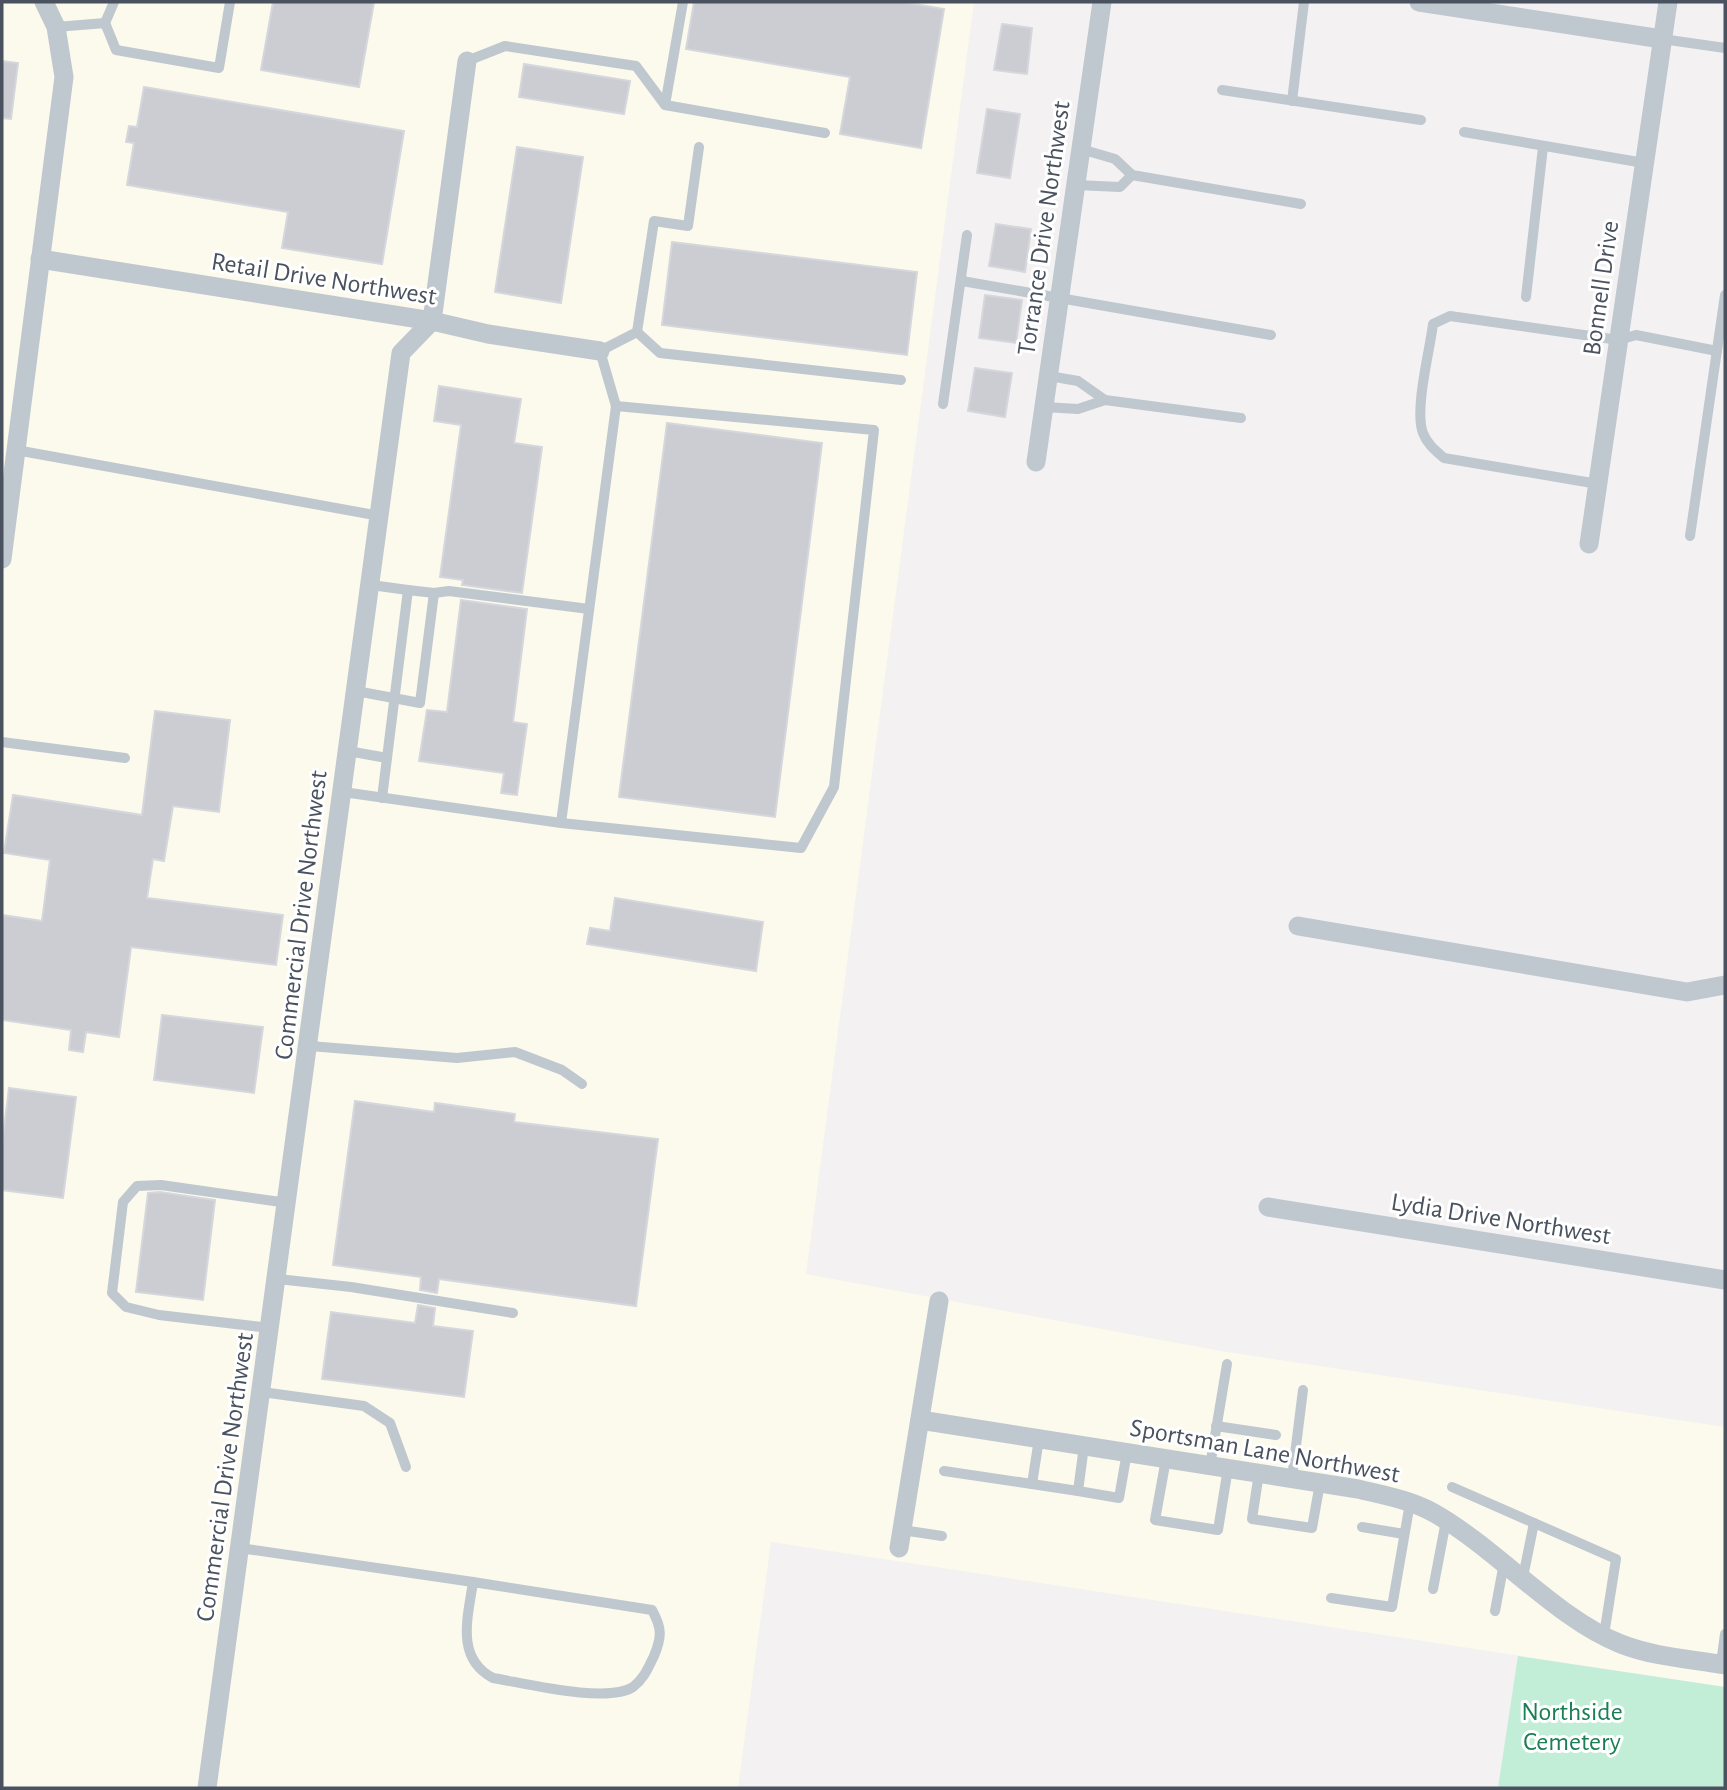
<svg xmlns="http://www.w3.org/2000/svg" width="1727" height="1790" font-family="'Alegreya Sans',sans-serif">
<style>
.commercial{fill:#fcf9ed}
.green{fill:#c2eed7}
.building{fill:#cbcdd3;stroke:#d5d7dc;stroke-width:2}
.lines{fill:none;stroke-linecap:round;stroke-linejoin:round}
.service{stroke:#bfc7cf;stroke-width:10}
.minor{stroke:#bfc7cf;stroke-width:19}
.labels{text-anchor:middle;stroke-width:6;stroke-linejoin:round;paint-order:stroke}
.street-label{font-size:26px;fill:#49525e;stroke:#fff}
.park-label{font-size:26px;fill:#1b7e55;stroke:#fff}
</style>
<rect width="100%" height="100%" fill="#f3f1f1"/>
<!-- commercial -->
<polygon class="commercial" points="2,2 974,2 806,1274 1221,1351 1725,1427 1725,1687 771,1542 738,1788 2,1788"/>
<!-- green -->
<polygon class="green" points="1518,1656 1725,1687 1725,1788 1498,1788"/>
<!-- building -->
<g class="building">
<polygon points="273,2 374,2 359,87 261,70"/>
<polygon points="694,2 903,2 944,9 921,148 840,134 850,77 686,49"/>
<polygon points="1002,24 1032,28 1027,74 994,70"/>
<polygon points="2,61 18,63 11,119 2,118"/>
<polygon points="524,64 630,81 624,114 519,97"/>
<polygon points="144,87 404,131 382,264 282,248 288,212 127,185 134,143 126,142 129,126 137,127"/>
<polygon points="987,109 1020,114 1010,178 977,173"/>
<polygon points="517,147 583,157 561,303 495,292"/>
<polygon points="996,224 1031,229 1025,272 989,266"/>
<polygon points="672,242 917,272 907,355 662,325"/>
<polygon points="985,295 1022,300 1016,343 979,338"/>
<polygon points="975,368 1012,373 1005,417 968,411"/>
<polygon points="439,386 521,399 514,443 542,447 522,593 462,585 463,580 440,577 461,425 434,421"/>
<polygon points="667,423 822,443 775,817 619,797"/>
<polygon points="461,600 527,609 513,722 527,724 517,795 501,793 504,773 419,761 427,710 447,712"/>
<polygon points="155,711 230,720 219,812 173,806 164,861 153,859 147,898 283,915 276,965 131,947 119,1037 86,1032 83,1052 69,1050 71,1030 2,1020 2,915 42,921 50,860 4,853 13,795 142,815"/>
<polygon points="615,898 763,922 756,971 587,944 590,928 610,931"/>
<polygon points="162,1015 263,1027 254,1093 154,1080"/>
<polygon points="9,1088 76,1097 63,1198 2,1190 2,1145"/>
<polygon points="355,1101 434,1112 435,1103 515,1114 514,1122 658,1139 636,1306 439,1279 437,1293 420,1290 421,1277 333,1265"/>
<polygon points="160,1192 215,1200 203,1300 136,1292 148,1193"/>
<polygon points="418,1305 435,1308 433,1326 473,1331 464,1397 322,1379 331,1312 415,1323"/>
</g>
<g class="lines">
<!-- service -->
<g class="service">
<polyline points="105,23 114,2"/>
<polyline points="56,27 105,23 116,50 219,68 230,2"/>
<polyline points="1662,39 1725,48"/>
<polyline points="467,61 505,46 636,66 665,105 825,133"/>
<polyline points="1222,90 1421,120"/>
<polyline points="1292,101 1304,2"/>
<polyline points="665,105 683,2"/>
<polyline points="1464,132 1644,163"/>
<polyline points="1081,149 1115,159 1132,175 1301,204"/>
<polyline points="1076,185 1120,187 1132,175"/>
<polyline points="962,281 1271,335"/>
<polyline points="1526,297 1543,147"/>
<polyline points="637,332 660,353 901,380"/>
<polyline points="1049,376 1078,381 1105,400 1241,418"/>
<polyline points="943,404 967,235"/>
<polyline points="1044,407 1078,409 1105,400"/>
<polyline points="16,450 380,516"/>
<path d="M1598,484L1444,458C1436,451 1427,444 1423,433C1414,410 1430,350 1433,324L1450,316L1619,340L1636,335L1717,351"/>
<polyline points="1690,536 1725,295"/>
<polyline points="371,585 408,590"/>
<polyline points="434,593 449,591 589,609"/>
<polyline points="356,691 420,703 434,593 408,590 382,798"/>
<polyline points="2,742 125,758"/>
<polyline points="348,751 387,758"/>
<polyline points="343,792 561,823 801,848 834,787 874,430 616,406"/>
<polyline points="561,823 616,406 600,351 637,332 654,221 688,226 699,147"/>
<polyline points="310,1046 457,1058 515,1052 562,1070 582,1084"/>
<polyline points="278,1279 351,1287 513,1313"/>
<polyline points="270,1328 159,1315 126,1307 112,1293 123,1202 137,1186 161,1185 288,1203"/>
<polyline points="262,1392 364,1406 390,1423 406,1467"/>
<polyline points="1216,1426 1276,1435"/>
<polyline points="1166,1459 1155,1520 1218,1530 1228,1468"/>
<polyline points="1210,1466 1227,1364"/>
<polyline points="944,1471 1032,1484 1039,1439"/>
<polyline points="1259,1473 1252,1519 1312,1528 1320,1483"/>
<polyline points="1292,1478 1303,1390"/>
<polyline points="1032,1484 1078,1491 1084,1446"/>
<polyline points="1452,1487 1616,1559 1604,1635"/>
<polyline points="1078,1491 1119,1498 1127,1452"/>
<polyline points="1362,1527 1404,1534"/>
<polyline points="902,1530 942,1536"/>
<polyline points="240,1548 473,1582"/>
<polyline points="1523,1577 1534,1523"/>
<path d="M473,1582L652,1610C662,1628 662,1637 654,1656C648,1668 644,1679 633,1687C607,1704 524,1683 493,1678C455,1658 468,1617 473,1582Z"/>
<polyline points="1433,1589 1446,1521"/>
<polyline points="1331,1598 1392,1607 1410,1503"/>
<polyline points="1495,1611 1504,1563"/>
<polyline points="1721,1664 1725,1634"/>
</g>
<!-- minor -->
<g class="minor">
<polyline points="1419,2 1662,39"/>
<polyline points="40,259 432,321 488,334 600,351"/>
<polyline points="1036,462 1102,2"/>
<polyline points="1589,544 1668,2"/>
<polyline points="2,559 64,77 56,27 44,2"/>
<polyline points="1298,926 1687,992 1725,985"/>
<polyline points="1268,1207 1725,1280"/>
<path d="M920,1420L1358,1489C1383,1495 1411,1500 1434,1513C1496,1548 1558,1620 1621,1644C1654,1657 1691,1659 1725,1665"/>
<polyline points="899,1548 939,1301"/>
<polyline points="207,1788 401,353 432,321 467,61"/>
</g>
</g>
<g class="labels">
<!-- street labels -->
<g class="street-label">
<text transform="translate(1043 228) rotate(-82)" y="9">Torrance Drive Northwest</text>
<text transform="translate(324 278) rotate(9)" y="9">Retail Drive Northwest</text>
<text transform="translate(1600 288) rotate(-82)" y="9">Bonnell Drive</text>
<text transform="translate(300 915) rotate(-83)" y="9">Commercial Drive Northwest</text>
<text transform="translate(1501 1218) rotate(9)" y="9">Lydia Drive Northwest</text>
<text transform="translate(1265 1450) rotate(10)" y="9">Sportsman Lane Northwest</text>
<text transform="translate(224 1477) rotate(-82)" y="9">Commercial Drive Northwest</text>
</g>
<!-- park labels -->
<g class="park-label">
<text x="1572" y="1720">Northside<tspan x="1572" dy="30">Cemetery</tspan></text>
</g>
</g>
<!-- border -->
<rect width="1727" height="1790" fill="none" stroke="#49525e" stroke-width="7"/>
</svg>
